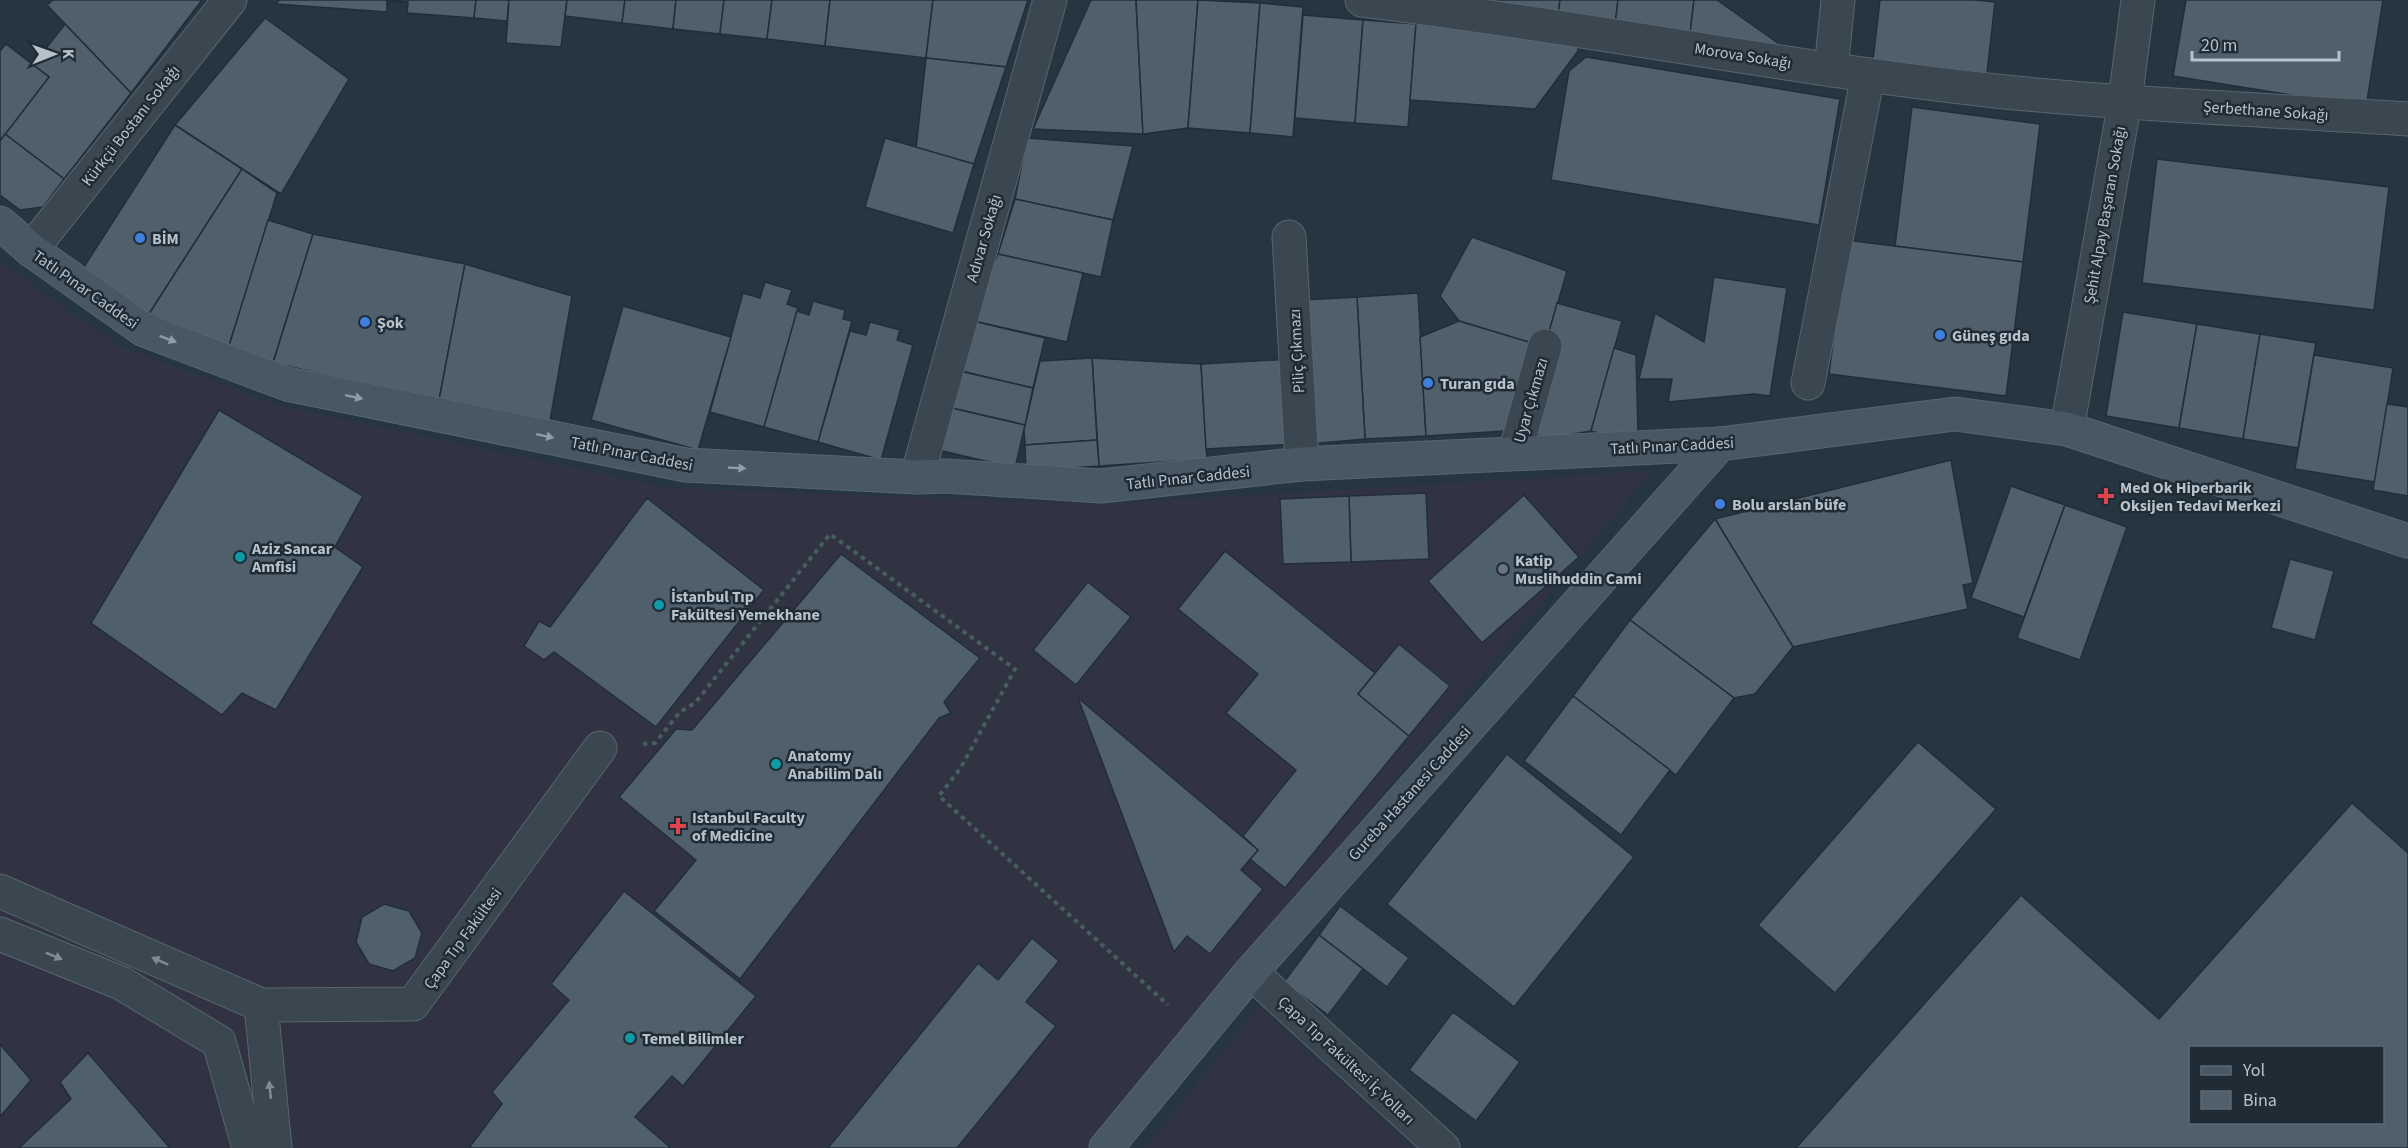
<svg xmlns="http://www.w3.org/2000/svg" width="2408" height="1148" font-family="'Source Sans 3',sans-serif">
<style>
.medical{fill:#323342}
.building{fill:#4f606c;stroke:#212e38;stroke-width:1.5;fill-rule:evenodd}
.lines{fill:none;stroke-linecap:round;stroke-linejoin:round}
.street-casing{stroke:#58656e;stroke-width:35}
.secondary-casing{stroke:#58656e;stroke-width:35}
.path{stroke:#465e5d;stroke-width:4;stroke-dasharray:4.5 4.5;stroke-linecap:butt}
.street{stroke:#3a4751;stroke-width:33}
.secondary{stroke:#485764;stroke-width:33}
.oneway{fill:#909da7}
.oneway2{fill:#7f8b94}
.shop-dot{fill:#3f7fe0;stroke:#1f2c36;stroke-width:2}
.health-dot{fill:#e0444e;stroke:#1f2c36;stroke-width:2}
.culture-dot{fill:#0f9aa8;stroke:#1f2c36;stroke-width:2}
.worship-dot{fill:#6b7280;stroke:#1f2c36;stroke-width:2}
.labels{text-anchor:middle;stroke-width:5;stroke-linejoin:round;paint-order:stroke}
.street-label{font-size:16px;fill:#b7c2cb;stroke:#1f2c36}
.poi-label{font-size:16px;font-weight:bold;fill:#b7c2cb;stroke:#1f2c36;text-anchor:start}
</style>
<rect width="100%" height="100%" fill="#263641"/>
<!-- medical -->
<g class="medical">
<polygon points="0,261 119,346 281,406 671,488 1104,504 1652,471 1087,1148 0,1148"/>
<polygon points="1259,1006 1412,1148 1145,1148"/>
</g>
<!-- building -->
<g class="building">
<polygon points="53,0 202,0 131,93 47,5"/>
<polygon points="279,0 476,0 474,18 407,13 408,2 387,1 387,12 276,4"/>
<polygon points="476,0 509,0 507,21 474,18"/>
<polygon points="509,0 567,0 561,47 506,43"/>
<polygon points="567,0 625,0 622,23 565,16"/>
<polygon points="625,0 676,0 673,29 622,23"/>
<polygon points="676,0 724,0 720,34 673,29"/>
<polygon points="724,0 772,0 767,39 720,34"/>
<polygon points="772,0 830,0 825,46 767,39"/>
<polygon points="830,0 933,0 926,58 825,46"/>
<polygon points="933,0 1028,0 1006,67 926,58"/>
<polygon points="1091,0 1136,0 1143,134 1033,129"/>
<polygon points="1136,0 1198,0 1188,128 1143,134"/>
<polygon points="1198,0 1260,3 1250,133 1188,128"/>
<polygon points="1477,0 1560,0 1558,17"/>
<polygon points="1560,0 1618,0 1615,25 1558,17"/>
<polygon points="1618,0 1694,0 1690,34 1615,25"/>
<polygon points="1694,0 1717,0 1782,46 1690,34"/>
<polygon points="1880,0 1975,0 1995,2 1986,82 1872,68"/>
<polygon points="2186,0 2383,0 2366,107 2173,76"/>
<polygon points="1260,3 1303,7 1293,137 1250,133"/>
<polygon points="1303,15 1363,20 1355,123 1295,118"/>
<polygon points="265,18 349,79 281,194 175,125"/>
<polygon points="1363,20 1416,24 1408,127 1355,123"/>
<polygon points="65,24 131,93 64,179 5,134 49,77 33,65"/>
<polygon points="1416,24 1579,36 1578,51 1535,109 1410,100"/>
<polygon points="6,44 49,77 0,141 0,51"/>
<polygon points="1586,57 1840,99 1819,225 1551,180 1569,71"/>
<polygon points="926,58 1006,67 974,164 916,148"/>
<polygon points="1912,107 2040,124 2023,262 1895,246"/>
<polygon points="175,125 242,169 149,314 82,270"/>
<polygon points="5,134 64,179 43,207 20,210 0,195 0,141"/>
<polygon points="885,138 974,164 953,233 865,207"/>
<polygon points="1027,138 1133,146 1113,220 1015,199"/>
<polygon points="2157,159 2389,187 2374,310 2142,283"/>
<polygon points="242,169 277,193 228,349 149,314"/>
<polygon points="1015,199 1113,220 1101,277 998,254"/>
<polygon points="268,220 313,234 273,363 228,349"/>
<polygon points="313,234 465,264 439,400 273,363"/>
<polygon points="1472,237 1567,271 1545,347 1459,321 1440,296"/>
<polygon points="1846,240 2023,262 2006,396 1829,374"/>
<polygon points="998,254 1083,273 1067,342 969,320"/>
<polygon points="465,264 572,296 550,421 439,400"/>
<polygon points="1714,277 1787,288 1770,396 1754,394 1668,402 1672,379 1639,379 1655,313 1704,342"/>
<polygon points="765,282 792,290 787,304 798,308 764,427 710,412 743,293 760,298"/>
<polygon points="1418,293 1426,436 1365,439 1357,297"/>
<polygon points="1357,297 1365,439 1309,444 1304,300"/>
<polygon points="813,301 845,310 843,319 852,321 818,442 764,427 797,311 809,315"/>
<polygon points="1557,303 1622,321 1591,431 1549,438 1522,430"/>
<polygon points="623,306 731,337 698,450 591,420"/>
<polygon points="2123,312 2197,324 2179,428 2106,416"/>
<polygon points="969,320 1045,338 1033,388 957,370"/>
<polygon points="1459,321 1545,347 1522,430 1426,436 1420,337"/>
<polygon points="870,322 900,330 897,340 913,345 881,460 818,442 850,331 866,335"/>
<polygon points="2197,324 2260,334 2243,439 2179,428"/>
<polygon points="2260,334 2316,343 2298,448 2243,439"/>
<polygon points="1614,348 1636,355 1638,433 1616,438 1591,431"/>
<polygon points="2314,355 2393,368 2375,482 2295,469"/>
<polygon points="1092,358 1201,364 1207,459 1099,466"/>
<polygon points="1092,358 1097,440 1025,445 1024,429 1040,361"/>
<polygon points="1292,359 1297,444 1206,449 1201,364"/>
<polygon points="955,370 1033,388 1025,425 947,407"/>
<polygon points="2387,404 2408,407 2408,496 2373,490"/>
<polygon points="943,406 1025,425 1015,468 934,449"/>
<polygon points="219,410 363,496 335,547 363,567 276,710 242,693 222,715 91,623"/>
<polygon points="1097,440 1099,466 1026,471 1025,445"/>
<polygon points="1951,460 1973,583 1963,585 1968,609 1793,647 1715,519"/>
<polygon points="2011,486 2065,505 2024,617 1971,598"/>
<polygon points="1426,493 1429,559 1351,562 1349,496"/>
<polygon points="1524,495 1579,557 1482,643 1428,581"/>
<polygon points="1349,496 1351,562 1283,564 1280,499"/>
<polygon points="647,498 764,590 656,727 554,652 544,660 524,646 539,621 550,627"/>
<polygon points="2065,505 2127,527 2080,660 2017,638"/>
<polygon points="1715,519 1793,647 1755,694 1734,698 1630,620"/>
<polygon points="1225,551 1375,673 1358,694 1409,736 1285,888 1250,859 1258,850 1243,836 1296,770 1226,713 1258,674 1178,609"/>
<polygon points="841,554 980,658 944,702 951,713 939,718 740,979 654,911 696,860 619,797 676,729 692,730"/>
<polygon points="2290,559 2334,571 2315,640 2271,628"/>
<polygon points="1088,582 1131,617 1076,685 1033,650"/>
<polygon points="1630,620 1734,698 1676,775 1573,696"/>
<polygon points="1399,644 1450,686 1409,736 1358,694"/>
<polygon points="1573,696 1670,770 1621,835 1524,761"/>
<polygon points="1078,698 1258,850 1241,870 1263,889 1210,954 1187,936 1174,952"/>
<polygon points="1918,742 1996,809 1835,993 1758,925"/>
<polygon points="1507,754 1634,857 1514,1007 1387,904"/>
<path d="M2352,803L2408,853V1148H1796L2021,895L2159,1019ZM2190,1048H2382V1122H2190Z"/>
<polygon points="624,891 756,996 683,1086 672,1076 635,1117 671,1148 469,1148 502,1104 492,1092 569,1000 551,984"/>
<polygon points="384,904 409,911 422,933 415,958 393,971 369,964 356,942 362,917"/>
<polygon points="1340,906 1409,958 1387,987 1319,935"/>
<polygon points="1319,935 1363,969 1328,1015 1284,982"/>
<polygon points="1032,938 1059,961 1026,1002 1056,1026 957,1148 828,1148 978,963 998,980"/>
<polygon points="1453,1012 1520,1062 1476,1121 1409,1070"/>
<polygon points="0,1044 31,1080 0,1117"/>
<polygon points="88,1053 170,1148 19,1148 71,1099 60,1082"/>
</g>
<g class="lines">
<defs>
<g id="street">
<path d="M1362,0C1574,25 1784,68 1996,91C2133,105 2271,110 2408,119"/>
<polyline points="1831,70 1838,0"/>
<polyline points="1289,237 1302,464"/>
<polyline points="31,250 230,0"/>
<polyline points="1808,383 1868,75"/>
<polyline points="2067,429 2125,101 2138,0"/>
<polyline points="1515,453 1545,346"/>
<polyline points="917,477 1050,0"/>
<polyline points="0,891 261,1005 275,1148"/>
<polyline points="0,934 121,983 219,1042 249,1148"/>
<polyline points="1251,972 1443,1148"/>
<polyline points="261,1005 413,1004 600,748"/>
</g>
<g id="secondary">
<polyline points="0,223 31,250 144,330 287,384 686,465 917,477 945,476 1101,486 1302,464 1720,444 1955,414 2067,429 2408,541"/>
<polyline points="1106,1148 1251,972 1720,444"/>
</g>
</defs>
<!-- street casing -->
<use href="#street" class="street-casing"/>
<!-- secondary casing -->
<use href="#secondary" class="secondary-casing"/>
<!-- path -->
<polyline class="path" points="643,744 655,743 680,712 695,703 830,534 1015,669 960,769 939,796 1168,1005"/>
<!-- street -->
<use href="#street" class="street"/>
<!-- secondary -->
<use href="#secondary" class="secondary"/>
</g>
<!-- one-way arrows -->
<defs><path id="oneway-solid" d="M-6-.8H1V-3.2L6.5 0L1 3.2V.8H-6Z" transform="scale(1.5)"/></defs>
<g class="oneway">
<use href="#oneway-solid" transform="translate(168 339) rotate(21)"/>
<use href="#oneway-solid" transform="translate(354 397) rotate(12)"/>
<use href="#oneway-solid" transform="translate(545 436) rotate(12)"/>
<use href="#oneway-solid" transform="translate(737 468) rotate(3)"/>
</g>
<g class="oneway2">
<use href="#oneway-solid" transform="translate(54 956) rotate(22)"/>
<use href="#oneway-solid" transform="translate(160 961) rotate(-156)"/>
<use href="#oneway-solid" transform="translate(270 1090) rotate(-96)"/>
</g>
<!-- markers -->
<g class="shop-dot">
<circle cx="140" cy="238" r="6"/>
<circle cx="365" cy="322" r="6"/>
<circle cx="1940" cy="335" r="6"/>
<circle cx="1428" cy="383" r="6"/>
<circle cx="1720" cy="504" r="6"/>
</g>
<g class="health-dot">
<path d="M2103 487h6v6h6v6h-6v6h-6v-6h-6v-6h6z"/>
<path d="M675 817h6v6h6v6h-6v6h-6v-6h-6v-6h6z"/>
</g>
<g class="culture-dot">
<circle cx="240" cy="557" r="6"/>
<circle cx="659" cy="605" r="6"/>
<circle cx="776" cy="764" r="6"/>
<circle cx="630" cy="1038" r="6"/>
</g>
<circle class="worship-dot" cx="1503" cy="569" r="6"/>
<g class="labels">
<!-- street labels -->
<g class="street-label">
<text transform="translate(1743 55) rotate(9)" y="6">Morova Sokağı</text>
<text transform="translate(2266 110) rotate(4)" y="6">Şerbethane Sokağı</text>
<text transform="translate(130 125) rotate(-52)" y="6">Kürkçü Bostanı Sokağı</text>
<text transform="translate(2104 215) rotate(-80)" y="6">Şehit Alpay Başaran Sokağı</text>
<text transform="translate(983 238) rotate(-74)" y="6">Adıvar Sokağı</text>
<text transform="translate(86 289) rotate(35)" y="6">Tatlı Pınar Caddesi</text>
<text transform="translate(1296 351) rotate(-93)" y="6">Piliç Çıkmazı</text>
<text transform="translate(1530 400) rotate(-74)" y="6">Uyar Çıkmazı</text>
<text transform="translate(1672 445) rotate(-3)" y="6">Tatlı Pınar Caddesi</text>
<text transform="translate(632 453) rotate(11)" y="6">Tatlı Pınar Caddesi</text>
<text transform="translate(1188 477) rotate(-6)" y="6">Tatlı Pınar Caddesi</text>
<text transform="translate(1409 793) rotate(-48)" y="6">Gureba Hastanesi Caddesi</text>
<text transform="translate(462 938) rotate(-54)" y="6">Çapa Tıp Fakültesi</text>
<text transform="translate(1347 1060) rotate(43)" y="6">Çapa Tıp Fakültesi İç Yolları</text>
</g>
<!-- poi labels -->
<g class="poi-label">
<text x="152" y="244">BİM</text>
<text x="377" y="328">Şok</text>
<text x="1952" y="341">Güneş gıda</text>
<text x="1440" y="389">Turan gıda</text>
<text x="2120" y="493">Med Ok Hiperbarik<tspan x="2120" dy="18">Oksijen Tedavi Merkezi</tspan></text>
<text x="1732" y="510">Bolu arslan büfe</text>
<text x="252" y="554">Aziz Sancar<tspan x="252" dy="18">Amfisi</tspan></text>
<text x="1515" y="566">Katip<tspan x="1515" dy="18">Muslihuddin Cami</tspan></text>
<text x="671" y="602">İstanbul Tıp<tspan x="671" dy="18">Fakültesi Yemekhane</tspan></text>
<text x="788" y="761">Anatomy<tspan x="788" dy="18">Anabilim Dalı</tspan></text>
<text x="692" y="823">Istanbul Faculty<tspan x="692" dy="18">of Medicine</tspan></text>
<text x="642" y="1044">Temel Bilimler</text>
</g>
</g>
<!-- legend -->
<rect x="2189" y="1046" width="195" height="78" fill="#1f2c36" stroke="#5c6872" stroke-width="1.5"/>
<rect x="2201" y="1066" width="30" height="9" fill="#485764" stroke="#5c6872" stroke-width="1.5"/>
<text x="2243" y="1076" font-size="18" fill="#b7c2cb">Yol</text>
<rect x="2201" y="1091" width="30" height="18" fill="#4f606c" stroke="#5c6872" stroke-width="1.5"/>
<text x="2243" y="1106" font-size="18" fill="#b7c2cb">Bina</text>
<!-- north arrow -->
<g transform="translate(54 54) rotate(89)" stroke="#1f2c36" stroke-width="4.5" paint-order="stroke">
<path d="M0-4.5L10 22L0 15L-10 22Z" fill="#b7c2cb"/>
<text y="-9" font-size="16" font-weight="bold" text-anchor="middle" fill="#b7c2cb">K</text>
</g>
<!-- scale -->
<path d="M2192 51v9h147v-9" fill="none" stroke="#b7c2cb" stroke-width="3"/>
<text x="2201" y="51" font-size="18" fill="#b7c2cb" stroke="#1f2c36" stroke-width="4.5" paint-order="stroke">20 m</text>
</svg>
